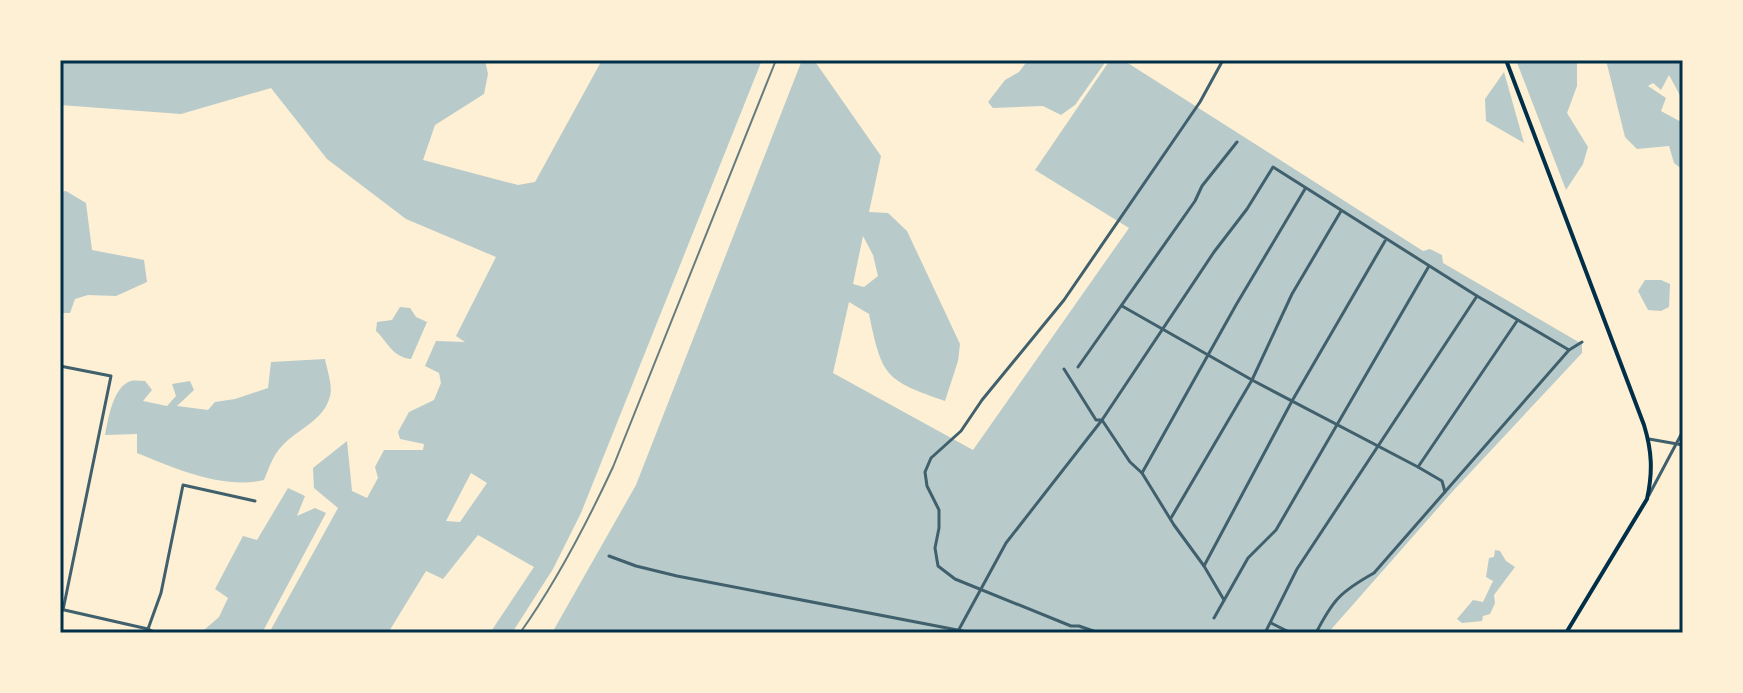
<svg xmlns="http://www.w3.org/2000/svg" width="1743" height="693" font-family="Ubuntu,sans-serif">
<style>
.green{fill:#b9caca;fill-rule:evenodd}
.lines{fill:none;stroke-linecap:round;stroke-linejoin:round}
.minor{stroke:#3f606c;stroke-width:3}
.tertiary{stroke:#3f606c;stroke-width:3}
.secondary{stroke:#003049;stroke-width:4}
.rail{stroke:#657d81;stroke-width:2}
.neatline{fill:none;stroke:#003049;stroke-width:3}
</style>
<rect width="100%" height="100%" fill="#fdf0d5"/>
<!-- green -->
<g class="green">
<path d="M60,60H485L488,74L484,94L435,125L423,160L518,185L535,182L602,60H762L581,513L553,569L512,633H490L534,567L478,535L443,579L426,571L388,633H269L338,508L314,488L313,468L347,441L352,491L367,498L378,478L375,467L384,450H423L424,444L400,439L398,432L409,412L434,400L441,383L439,373L425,366L436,341L465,342L456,336L496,257L406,219L327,159L271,88L181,114L60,105ZM471,473L487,483L460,522L446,521Z"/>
<path d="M802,60H814L881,156L869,212L888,213L907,231L960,344L958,361L945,401C885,380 882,377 869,314L849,302L833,373L973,450L1129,228L1035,170L1110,60H1123L1423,251L1430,249L1442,255L1443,263L1582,344V353L1453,491L1328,633H552L636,485ZM863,236L873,255L878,276L864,287L853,284Z"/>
<polygon points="1028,60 1101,60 1104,64 1075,105 1061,115 1043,106 993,108 988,102 1005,80 1019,72"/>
<polygon points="1516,60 1577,60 1577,86 1567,113 1588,147 1583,164 1566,190"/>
<polygon points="1606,60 1677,60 1683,69 1683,101 1669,75 1661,90 1653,83 1648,86 1666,98 1661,111 1683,123 1683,170 1674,163 1669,146 1637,149 1625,137"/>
<polygon points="1504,72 1524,143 1486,121 1485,99"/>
<polygon points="66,191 86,203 92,250 144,260 147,282 116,296 88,295 75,299 70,313 60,313 60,192"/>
<polygon points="1645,280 1661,280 1670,284 1669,307 1661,311 1648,310 1638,291"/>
<path d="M400,307L410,308L416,317L427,322L411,359C392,357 388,342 376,331L377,322L392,320Z"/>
<path d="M325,359C327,370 333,386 330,396C324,421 297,429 282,446C273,455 269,468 264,480C225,490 173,468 137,453V434L105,435C108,420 113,386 131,381C135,380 140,381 145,381L152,390L143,401L167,406L176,396L172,384L190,381L194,390L177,406L208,410L215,402L235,399L268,388L271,362Z"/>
<polygon points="288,488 305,496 297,516 315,508 326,513 262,633 204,633 204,630 219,617 228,598 215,589 243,536 257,540"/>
<polygon points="1495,550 1500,551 1506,561 1515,567 1494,595 1495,603 1490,614 1483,616 1482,621 1462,623 1457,619 1473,600 1483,602 1493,581 1486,577 1489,558 1494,557"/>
</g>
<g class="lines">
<!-- minor -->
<g class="minor">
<polyline points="1122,306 1252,380 1418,467 1442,481 1445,492"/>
<polyline points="60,366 111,376 63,610"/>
<polyline points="1078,367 1195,201 1202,186 1237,142"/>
<polyline points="1064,369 1096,420 1102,420 1130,462 1142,473 1174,525 1204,566 1224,600"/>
<polyline points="1649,439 1683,445"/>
<polyline points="1418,467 1517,321"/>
<polyline points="1142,473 1236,305 1305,189"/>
<polyline points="1171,518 1252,380 1292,294 1341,211"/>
<polyline points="609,556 636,566 677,576 973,633"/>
<polyline points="1204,566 1292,401 1385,241"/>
<polyline points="60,609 148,629 156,633"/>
<polyline points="1214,618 1248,558 1276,530 1429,266"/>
<polyline points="1271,623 1291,633"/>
<polyline points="148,629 161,593 183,485 255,501"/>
<polyline points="957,633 1006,543 1102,420 1214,252 1247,209 1273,167 1477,296 1569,350"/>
<polyline points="1099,633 1079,626 1071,626 955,579 938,566 935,548 939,528 939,510 927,486 925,472 931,458 961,431 982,400 1064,300 1200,102 1223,60"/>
<polyline points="1265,633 1297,569 1477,296"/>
<path d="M1316,633C1333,600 1340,592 1374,573L1569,350L1582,342"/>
</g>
<!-- tertiary -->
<polyline class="tertiary" points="1649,495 1683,431"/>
<!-- secondary -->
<path class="secondary" d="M1506,60L1644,425C1652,451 1653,472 1647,499L1566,633"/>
<!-- rail -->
<path class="rail" d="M520,633C557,581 586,525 613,467L776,60"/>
</g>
<!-- border -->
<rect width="1743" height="693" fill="none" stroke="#fdf0d5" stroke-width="124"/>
<rect x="62" y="62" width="1619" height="569" class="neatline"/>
</svg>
